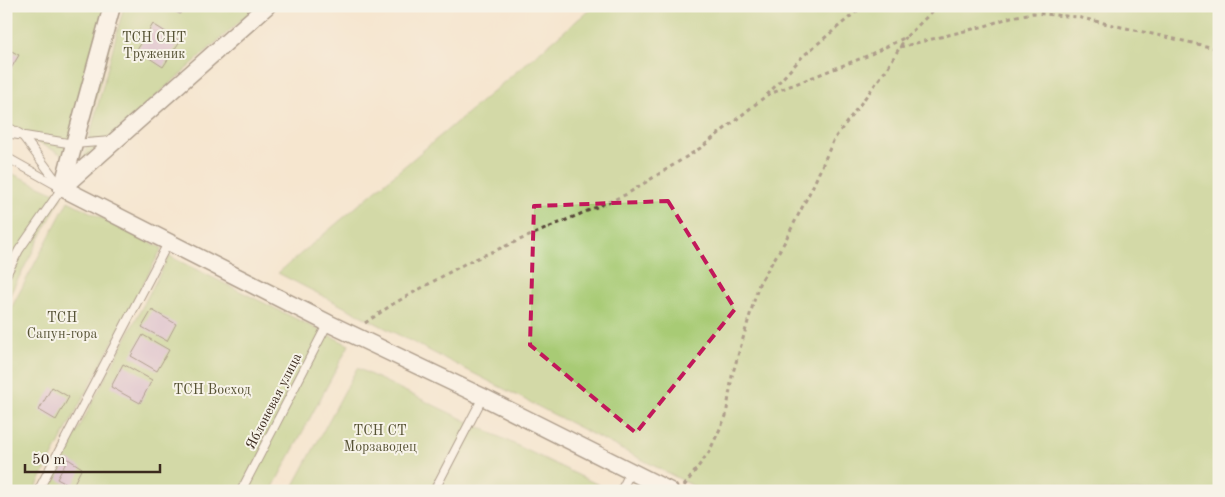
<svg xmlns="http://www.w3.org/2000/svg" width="1225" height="497" font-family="'Old Standard TT',serif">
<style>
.green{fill:#a8cb75;stroke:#727a4a}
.building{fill:#c6a1d2}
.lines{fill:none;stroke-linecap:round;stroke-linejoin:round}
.lane-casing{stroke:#574639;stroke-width:10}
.street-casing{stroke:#574639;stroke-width:19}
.path{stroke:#574639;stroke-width:3;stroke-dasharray:4 4;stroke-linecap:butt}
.lane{stroke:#fff;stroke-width:8}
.street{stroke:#fff;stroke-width:16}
.marked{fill:none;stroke:#c2185b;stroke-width:4;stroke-dasharray:10 6;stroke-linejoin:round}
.labels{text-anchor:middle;stroke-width:4;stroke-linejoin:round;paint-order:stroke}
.park-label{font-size:14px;fill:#565234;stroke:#f7f3e8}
.street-label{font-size:14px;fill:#3b2a1e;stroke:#f7f3e8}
</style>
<rect width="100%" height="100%" fill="#f7f3e8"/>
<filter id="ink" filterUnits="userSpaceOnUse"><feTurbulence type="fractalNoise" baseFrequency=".02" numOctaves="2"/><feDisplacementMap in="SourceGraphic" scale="10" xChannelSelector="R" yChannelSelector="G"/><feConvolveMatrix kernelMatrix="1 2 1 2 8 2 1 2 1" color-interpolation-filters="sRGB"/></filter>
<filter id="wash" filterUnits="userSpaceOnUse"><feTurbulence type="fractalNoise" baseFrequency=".0096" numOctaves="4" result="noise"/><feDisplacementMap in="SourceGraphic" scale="20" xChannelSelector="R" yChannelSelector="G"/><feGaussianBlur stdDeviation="1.12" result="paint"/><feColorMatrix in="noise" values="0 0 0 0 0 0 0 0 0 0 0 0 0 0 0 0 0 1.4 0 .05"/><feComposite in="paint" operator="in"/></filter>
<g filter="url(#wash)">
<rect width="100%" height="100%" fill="#f5e6cf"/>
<!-- green -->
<g class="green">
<polygon points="6,6 120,6 79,163 6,127"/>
<polygon points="124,6 257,6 83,161"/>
<polygon points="594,6 1219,6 1219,491 703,491 278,273"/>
<polygon points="6,171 62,196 6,302"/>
<polygon points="68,201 162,248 34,491 6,491 6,318"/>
<polygon points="169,256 349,345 271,491 46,491"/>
<polygon points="357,368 611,491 291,491"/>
</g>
<g id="blocks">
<!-- building -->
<g class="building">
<polygon points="164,6 183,6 180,14"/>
<polygon points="153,24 180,41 163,67 137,50"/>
<polygon points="6,48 19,55 6,77"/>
<polygon points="152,310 176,324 167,341 142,327"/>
<polygon points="143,335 169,350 157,371 131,356"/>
<polygon points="123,364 152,380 140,403 111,387"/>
<polygon points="52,387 69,397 56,420 39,410"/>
<polygon points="68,459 82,468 72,487 57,479"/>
</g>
</g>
</g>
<g filter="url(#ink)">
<use href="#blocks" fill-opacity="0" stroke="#574639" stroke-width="1"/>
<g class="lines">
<defs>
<g id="lane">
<polyline points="6,126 22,135 61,187"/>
<polyline points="6,133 74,144 111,141"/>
<polyline points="6,157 58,186"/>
<polyline points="6,275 19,250 62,188"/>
<polyline points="38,491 168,243"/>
<polyline points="241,491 328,323"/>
<polyline points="434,491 483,397"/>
<polyline points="621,491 631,471"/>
</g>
<g id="street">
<polyline points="62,188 328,323 483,397 670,491"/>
<polyline points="62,188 267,6"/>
<polyline points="62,188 112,6"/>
</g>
</defs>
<!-- lane casing -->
<use href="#lane" class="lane-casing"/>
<!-- street casing -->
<use href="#street" class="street-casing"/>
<!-- path -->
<g class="path">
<polyline points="900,47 985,26 1011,17 1033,13 1077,17 1219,49"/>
<polyline points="767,95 803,56 863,6"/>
<polyline points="365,323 393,304 466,263 627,194 702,147 767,95 867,56 906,37 938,6"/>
<polyline points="684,486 709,452 726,416 732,376 759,284 784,243 813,186 834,139 886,70 906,37"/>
</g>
<!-- lane -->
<use href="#lane" class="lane"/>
<!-- street -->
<use href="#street" class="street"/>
</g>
</g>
<!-- marked area -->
<path d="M0 0H1225V497H0ZM668,201L735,309L636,433L530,345L534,206Z" fill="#f5e6cf" fill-opacity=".55" fill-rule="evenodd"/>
<path class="marked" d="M668,201L735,309L636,433L530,345L534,206Z"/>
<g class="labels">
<!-- park labels -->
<g class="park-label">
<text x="154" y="42">ТСН СНТ<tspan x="154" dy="16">Труженик</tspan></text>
<text x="62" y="322">ТСН<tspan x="62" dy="16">Сапун-гора</tspan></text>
<text x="212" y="394">ТСН Восход</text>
<text x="380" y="435">ТСН СТ<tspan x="380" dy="16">Морзаводец</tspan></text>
</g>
<!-- street labels -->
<g class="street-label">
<text transform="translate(273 401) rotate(-63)" y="5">Яблоневая улица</text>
</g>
</g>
<!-- margin -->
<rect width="1225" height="497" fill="none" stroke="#f7f3e8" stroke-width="25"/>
<!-- scale -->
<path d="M25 464v8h135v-8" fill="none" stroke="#3b2a1e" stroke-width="2.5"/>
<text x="32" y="464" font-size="15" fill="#3b2a1e" stroke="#f7f3e8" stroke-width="4" paint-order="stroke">50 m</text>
</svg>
